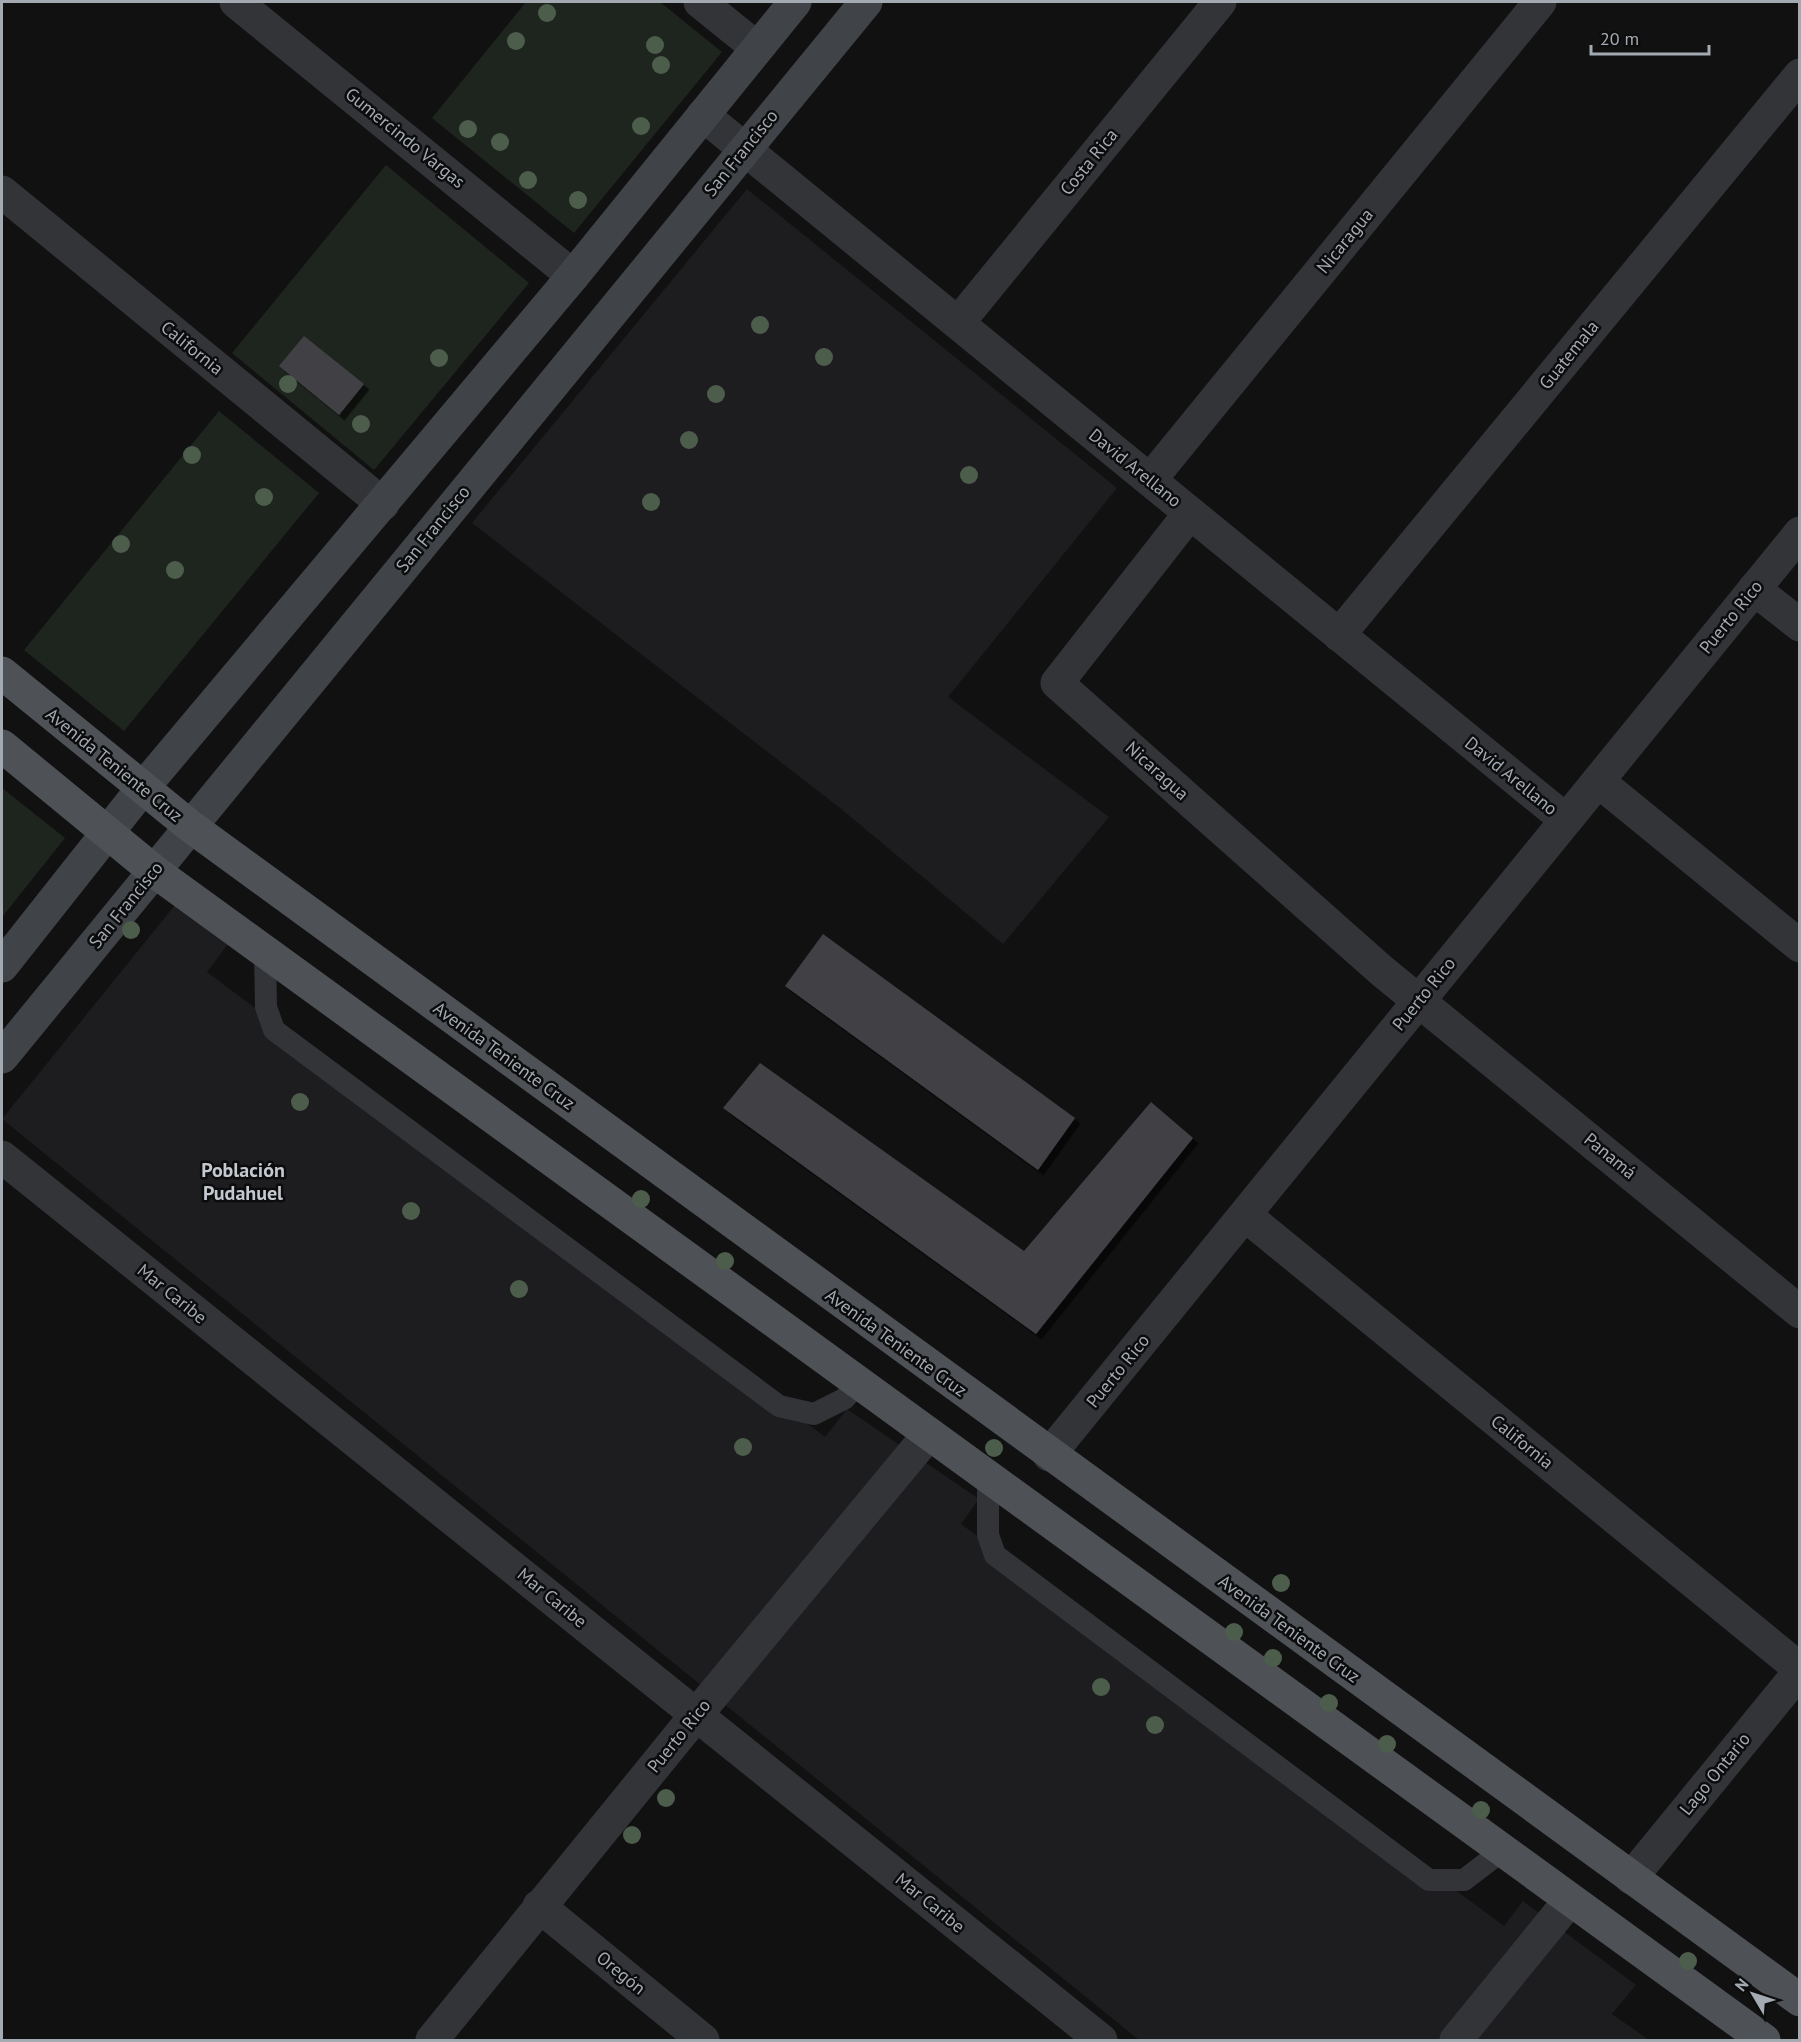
<svg xmlns="http://www.w3.org/2000/svg" width="1801" height="2042" font-family="'PT Sans',sans-serif">
<style>
.built{fill:#1d1d1f}
.green{fill:#1e251e}
.building{fill:#404145;filter:url(#shadow)}
.lines{fill:none;stroke-linecap:round;stroke-linejoin:round}
.service{stroke:#323437;stroke-width:22}
.minor{stroke:#323437;stroke-width:33}
.secondary{stroke:#404347;stroke-width:33}
.primary{stroke:#4e5156;stroke-width:33}
.tree{fill:#4d5d4c}
.labels{text-anchor:middle;stroke-width:5;stroke-linejoin:round;paint-order:stroke}
.street-label{font-size:18px;fill:#a3aab2;stroke:#0c0c0d}
.neighbourhood-label{font-size:20px;font-weight:bold;fill:#c4c8cf;stroke:#0c0c0d}
</style>
<defs>
<filter id="shadow"><feDropShadow dx="5.5" dy="5.5" stdDeviation="0" flood-color="#0009"/></filter>
</defs>
<rect width="100%" height="100%" fill="#111112"/>
<!-- built -->
<g class="built">
<polygon points="747,189 1117,488 948,697 1109,817 1003,944 840,808 472,523"/>
<polygon points="175,905 228,944 207,972 825,1437 847,1409 979,1499 961,1524 1504,1926 1523,1901 1636,1985 1612,2014 1649,2040 1139,2040 2,1119"/>
</g>
<!-- green -->
<g class="green">
<polygon points="526,2 660,2 722,52 574,233 432,118"/>
<polygon points="386,165 529,283 374,470 232,353"/>
<polygon points="219,411 319,493 124,731 24,650"/>
<polygon points="2,788 65,838 2,917"/>
</g>
<!-- building -->
<g class="building">
<polygon points="304,336 364,384 339,415 279,366"/>
<polygon points="823,934 1075,1118 1038,1170 785,986"/>
<polygon points="760,1063 1024,1251 1151,1102 1193,1138 1036,1334 723,1108"/>
</g>
<g class="lines">
<!-- service -->
<g class="service">
<polyline points="265,951 266,1007 274,1030 779,1406 814,1414 844,1399 859,1383"/>
<polyline points="988,1477 988,1535 995,1555 1429,1880 1464,1880 1502,1851"/>
</g>
<!-- minor -->
<g class="minor">
<polyline points="236,2 573,276"/>
<polyline points="700,2 757,48"/>
<polyline points="703,115 1566,820"/>
<polyline points="2,192 383,504"/>
<polyline points="958,323 1220,2"/>
<polyline points="1150,480 1540,2"/>
<polyline points="1190,513 1057,683 1382,971 1800,1312"/>
<polyline points="1754,589 1800,625"/>
<polyline points="1339,635 1800,75"/>
<polyline points="1598,781 1800,946"/>
<polyline points="2,1157 1101,2040"/>
<polyline points="1245,1215 1800,1669"/>
<polyline points="1049,1455 1800,533"/>
<polyline points="1631,1878 1800,1671"/>
<polyline points="539,1906 703,2040"/>
<polyline points="432,2040 697,1714 929,1434"/>
<polyline points="1456,2040 1570,1900"/>
</g>
<!-- secondary -->
<g class="secondary">
<polyline points="2,966 142,789 573,276 795,2"/>
<polyline points="2,1057 866,2"/>
</g>
<!-- primary -->
<g class="primary">
<polyline points="2,673 190,826 1800,2000"/>
<polyline points="2,746 154,871 1764,2040"/>
</g>
</g>
<!-- trees -->
<g class="tree">
<circle cx="547" cy="13" r="9"/>
<circle cx="516" cy="41" r="9"/>
<circle cx="655" cy="45" r="9"/>
<circle cx="661" cy="65" r="9"/>
<circle cx="641" cy="126" r="9"/>
<circle cx="468" cy="129" r="9"/>
<circle cx="500" cy="142" r="9"/>
<circle cx="528" cy="180" r="9"/>
<circle cx="578" cy="200" r="9"/>
<circle cx="760" cy="325" r="9"/>
<circle cx="824" cy="357" r="9"/>
<circle cx="439" cy="358" r="9"/>
<circle cx="288" cy="384" r="9"/>
<circle cx="716" cy="394" r="9"/>
<circle cx="361" cy="424" r="9"/>
<circle cx="689" cy="440" r="9"/>
<circle cx="192" cy="455" r="9"/>
<circle cx="969" cy="475" r="9"/>
<circle cx="264" cy="497" r="9"/>
<circle cx="651" cy="502" r="9"/>
<circle cx="121" cy="544" r="9"/>
<circle cx="175" cy="570" r="9"/>
<circle cx="131" cy="930" r="9"/>
<circle cx="300" cy="1102" r="9"/>
<circle cx="641" cy="1199" r="9"/>
<circle cx="411" cy="1211" r="9"/>
<circle cx="725" cy="1261" r="9"/>
<circle cx="519" cy="1289" r="9"/>
<circle cx="743" cy="1447" r="9"/>
<circle cx="994" cy="1448" r="9"/>
<circle cx="1281" cy="1583" r="9"/>
<circle cx="1234" cy="1632" r="9"/>
<circle cx="1273" cy="1658" r="9"/>
<circle cx="1101" cy="1687" r="9"/>
<circle cx="1329" cy="1703" r="9"/>
<circle cx="1155" cy="1725" r="9"/>
<circle cx="1387" cy="1744" r="9"/>
<circle cx="666" cy="1798" r="9"/>
<circle cx="1481" cy="1810" r="9"/>
<circle cx="632" cy="1835" r="9"/>
<circle cx="1688" cy="1961" r="9"/>
</g>
<g class="labels">
<!-- street labels -->
<g class="street-label">
<text transform="translate(405 138) rotate(39)" y="6">Gumercindo Vargas</text>
<text transform="translate(741 153) rotate(-51)" y="6">San Francisco</text>
<text transform="translate(1089 162) rotate(-51)" y="6">Costa Rica</text>
<text transform="translate(1345 241) rotate(-51)" y="6">Nicaragua</text>
<text transform="translate(192 348) rotate(39)" y="6">California</text>
<text transform="translate(1569 355) rotate(-51)" y="6">Guatemala</text>
<text transform="translate(1135 468) rotate(39)" y="6">David Arellano</text>
<text transform="translate(433 529) rotate(-51)" y="6">San Francisco</text>
<text transform="translate(1731 617) rotate(-51)" y="6">Puerto Rico</text>
<text transform="translate(114 765) rotate(39)" y="6">Avenida Teniente Cruz</text>
<text transform="translate(1157 771) rotate(42)" y="6">Nicaragua</text>
<text transform="translate(1511 776) rotate(39)" y="6">David Arellano</text>
<text transform="translate(126 905) rotate(-51)" y="6">San Francisco</text>
<text transform="translate(1424 994) rotate(-51)" y="6">Puerto Rico</text>
<text transform="translate(504 1056) rotate(36)" y="6">Avenida Teniente Cruz</text>
<text transform="translate(1610 1156) rotate(39)" y="6">Panamá</text>
<text transform="translate(172 1294) rotate(39)" y="6">Mar Caribe</text>
<text transform="translate(896 1343) rotate(36)" y="6">Avenida Teniente Cruz</text>
<text transform="translate(1118 1371) rotate(-51)" y="6">Puerto Rico</text>
<text transform="translate(1522 1442) rotate(39)" y="6">California</text>
<text transform="translate(552 1598) rotate(39)" y="6">Mar Caribe</text>
<text transform="translate(1289 1629) rotate(36)" y="6">Avenida Teniente Cruz</text>
<text transform="translate(679 1736) rotate(-51)" y="6">Puerto Rico</text>
<text transform="translate(1715 1774) rotate(-51)" y="6">Lago Ontario</text>
<text transform="translate(930 1903) rotate(39)" y="6">Mar Caribe</text>
<text transform="translate(621 1973) rotate(39)" y="6">Oregón</text>
</g>
<!-- neighbourhood labels -->
<g class="neighbourhood-label">
<text x="243" y="1177">Población<tspan x="243" dy="23">Pudahuel</tspan></text>
</g>
</g>
<!-- border -->
<rect width="1801" height="2042" fill="none" stroke="#a3aab2" stroke-width="6"/>
<!-- north arrow -->
<g transform="translate(1753 1994) rotate(309)" stroke="#0c0c0d" stroke-width="4.5" paint-order="stroke">
<path d="M0-4.5L10 22L0 15L-10 22Z" fill="#a3aab2"/>
<text y="-9" font-size="16" font-weight="bold" text-anchor="middle" fill="#a3aab2">N</text>
</g>
<!-- scale -->
<path d="M1591 45v9h118v-9" fill="none" stroke="#a3aab2" stroke-width="3"/>
<text x="1600" y="45" font-size="18" fill="#a3aab2" stroke="#0c0c0d" stroke-width="4.5" paint-order="stroke">20 m</text>
</svg>
